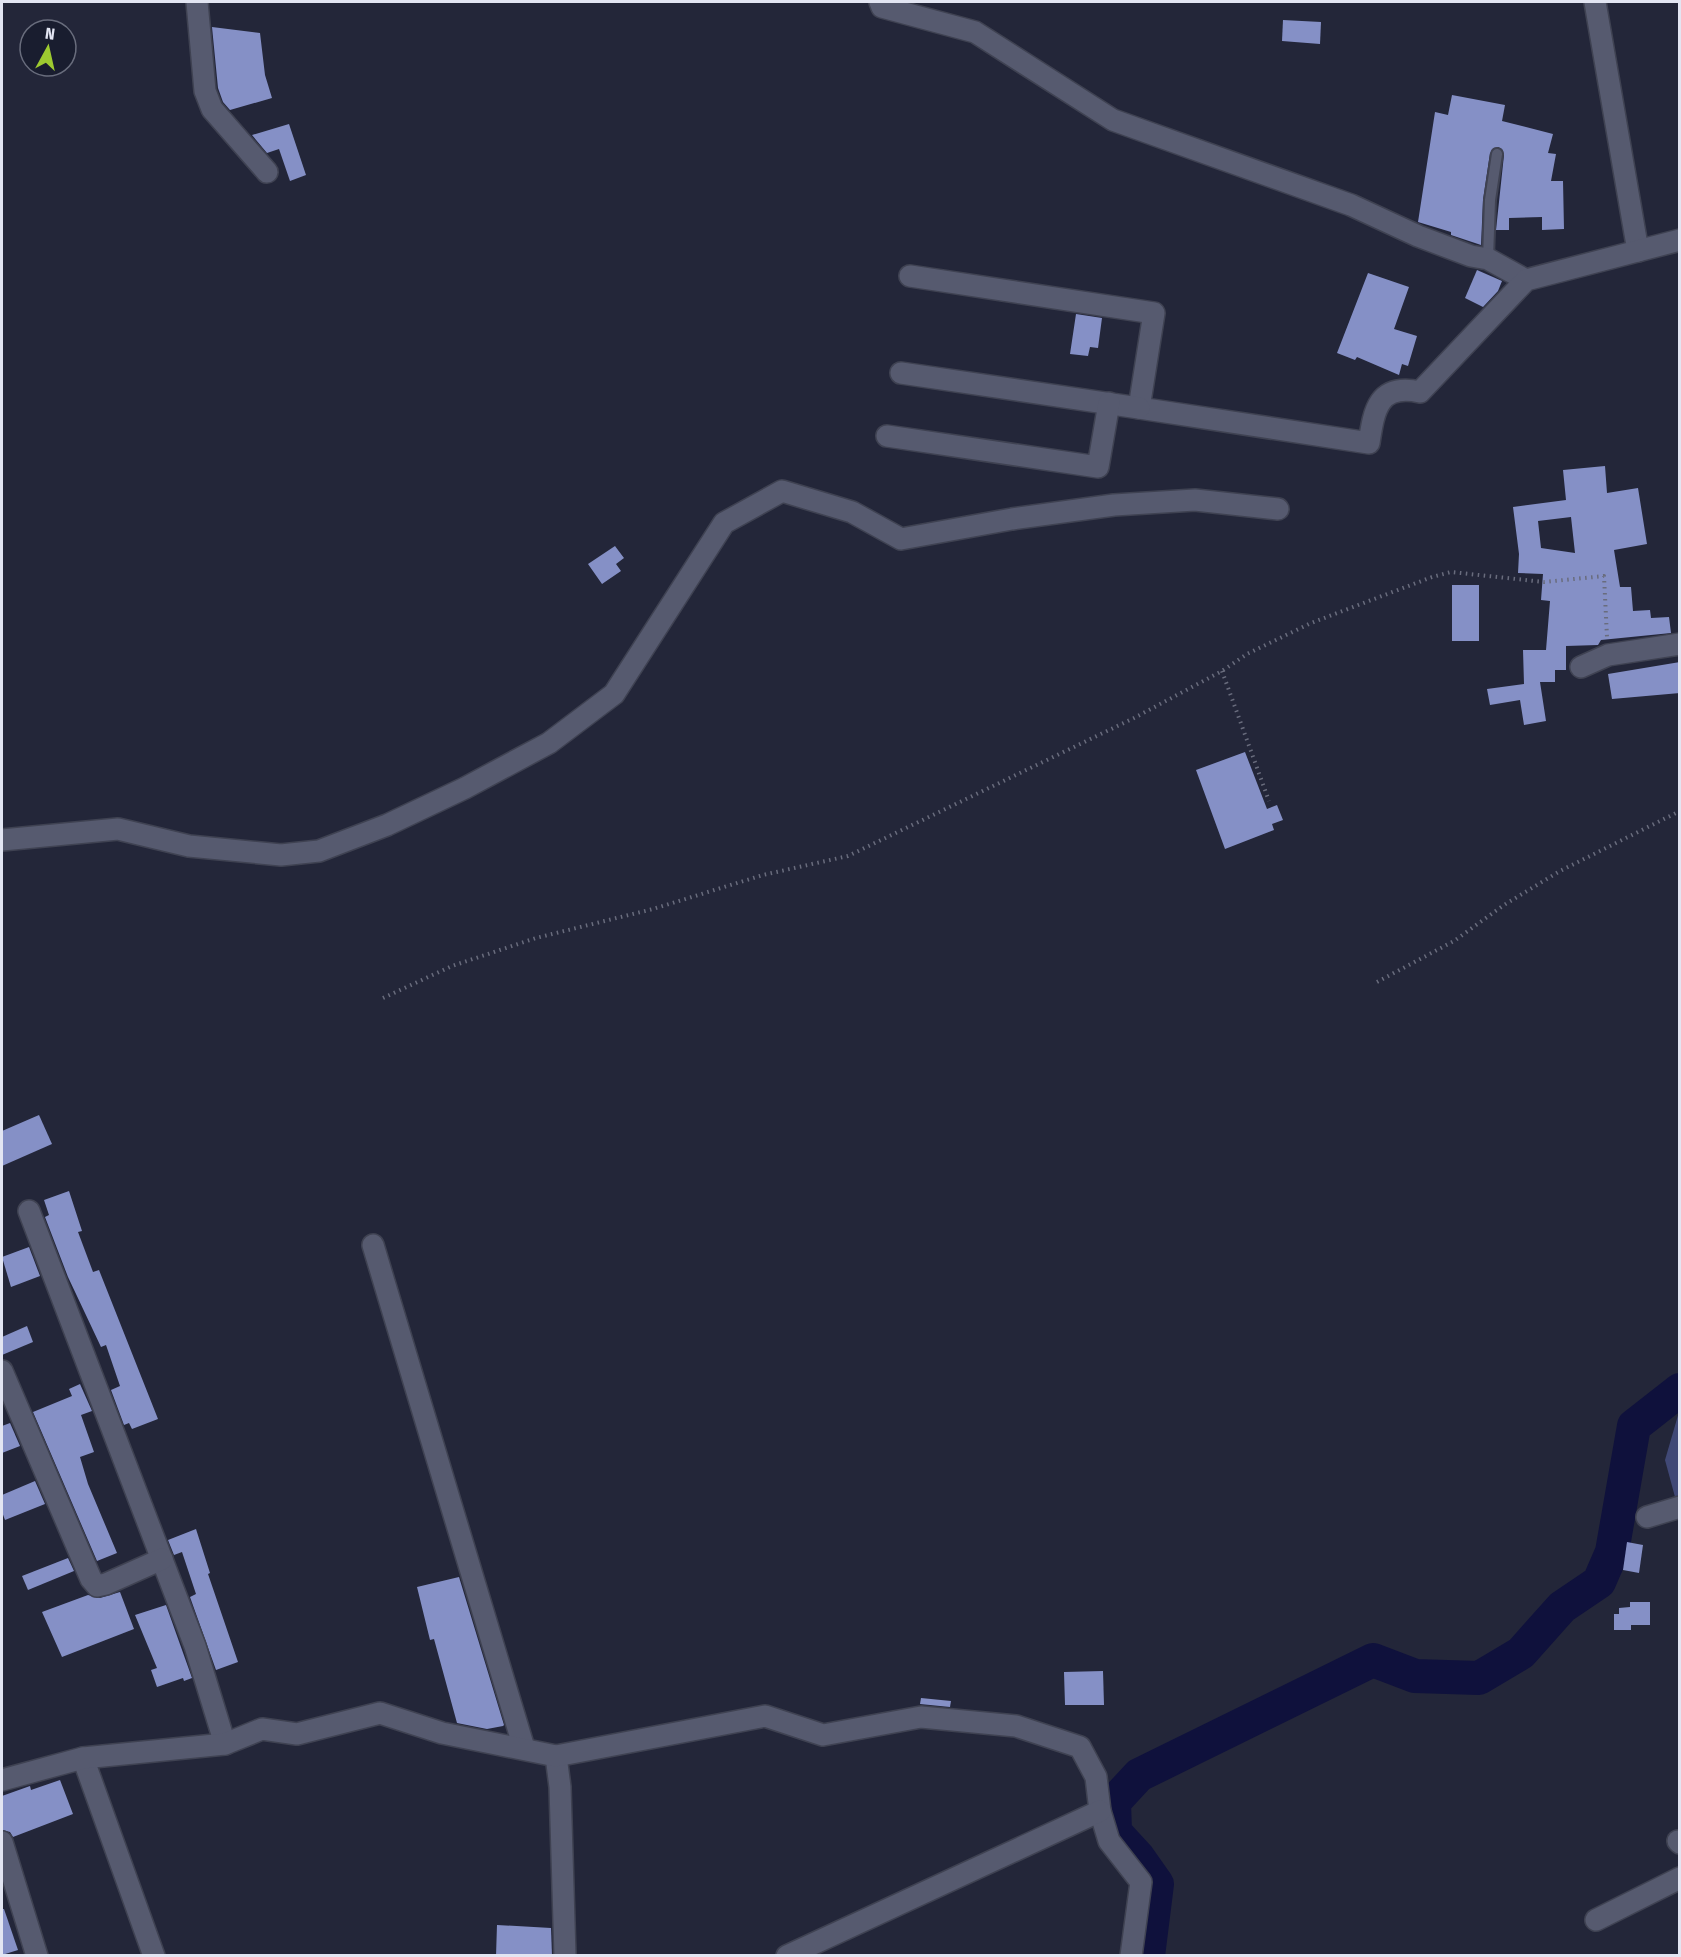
<svg xmlns="http://www.w3.org/2000/svg" width="1681" height="1957" font-family="'Fira Sans Condensed',sans-serif">
<style>
.green{fill:#404876}
.lines{fill:none;stroke-linecap:round;stroke-linejoin:round}
.river{stroke:#0f113c;stroke-width:34}
.building{fill:#8590c6;fill-rule:evenodd}
.service-casing{stroke:#3f4252;stroke-width:14}
.minor-casing{stroke:#3f4252;stroke-width:24}
.path{stroke:#696c7d;stroke-width:4;stroke-dasharray:1.5 4.5;stroke-linecap:butt}
.service{stroke:#565a6f;stroke-width:10}
.minor{stroke:#565a6f;stroke-width:21}
</style>
<rect width="100%" height="100%" fill="#232639"/>
<!-- green -->
<polygon class="green" points="1679,1412 1680,1507 1678,1508 1665,1460"/>
<g class="lines">
<!-- river -->
<polyline class="river" points="1148,1956 1157,1884 1138,1857 1115,1832 1114,1802 1139,1775 1373,1660 1415,1676 1479,1678 1521,1653 1562,1607 1599,1582 1612,1552 1634,1426 1680,1390"/>
</g>
<!-- building -->
<g class="building">
<polygon points="1283,20 1321,22 1320,44 1282,41"/>
<polygon points="212,27 260,33 265,75 272,98 230,110 223,102 218,88"/>
<polygon points="1452,95 1505,105 1502,121 1553,134 1548,153 1556,154 1551,181 1563,181 1564,229 1542,230 1542,217 1509,218 1509,230 1496,230 1504,155 1502,149 1498,147 1490,153 1483,200 1481,245 1451,235 1451,232 1418,222 1435,112 1448,115"/>
<polygon points="289,124 306,175 290,181 279,149 267,153 252,135"/>
<polygon points="1477,270 1502,281 1498,291 1483,307 1465,298"/>
<polygon points="1368,273 1409,287 1394,329 1417,336 1408,366 1402,364 1399,375 1357,357 1355,360 1337,353"/>
<polygon points="1076,314 1102,318 1098,348 1090,347 1088,356 1070,354"/>
<path d="M1605,466L1607,493L1638,488L1647,544L1614,550L1620,587H1631L1633,611L1650,610L1651,618L1669,617L1671,633L1601,640L1598,645L1566,646V670H1555V682H1540L1546,721L1524,725L1520,700L1490,705L1487,689L1524,684L1523,650H1546L1550,601L1541,600L1543,574L1518,573L1519,554L1513,507L1566,500L1563,470ZM1571,517L1575,553L1541,548L1538,521Z"/>
<polygon points="615,546 624,558 616,564 621,571 602,584 588,564"/>
<rect x="1452" y="585" width="27" height="56"/>
<polygon points="1680,662 1680,693 1612,699 1608,674"/>
<polygon points="1245,752 1267,809 1277,805 1283,820 1272,824 1274,830 1225,849 1196,770"/>
<polygon points="39,1115 52,1144 2,1166 2,1131"/>
<polygon points="69,1191 82,1231 78,1232 93,1272 99,1270 158,1419 132,1429 129,1423 124,1425 111,1390 120,1386 106,1345 101,1347 68,1277 45,1217 49,1215 44,1200"/>
<polygon points="29,1247 40,1276 11,1287 2,1257"/>
<polygon points="27,1326 33,1342 2,1355 2,1337"/>
<polygon points="80,1384 92,1411 81,1415 94,1452 80,1457 88,1484 117,1553 97,1561 33,1412 72,1396 69,1389"/>
<polygon points="10,1423 20,1446 2,1453 2,1426"/>
<polygon points="35,1481 45,1504 5,1520 2,1512 2,1495"/>
<polygon points="196,1529 210,1573 208,1574 238,1662 216,1670 190,1597 196,1594 182,1552 174,1555 168,1540"/>
<polygon points="1627,1542 1643,1545 1639,1573 1623,1570"/>
<polygon points="68,1558 74,1571 28,1590 22,1576"/>
<polygon points="459,1577 504,1725 503,1726 487,1729 457,1723 434,1639 430,1640 417,1587"/>
<polygon points="120,1592 134,1629 62,1657 42,1612 88,1595 100,1598"/>
<polygon points="1630,1602 1650,1602 1650,1625 1631,1625 1631,1630 1614,1630 1614,1614 1619,1614 1619,1608 1630,1607"/>
<polygon points="166,1605 192,1678 184,1681 183,1678 157,1687 151,1670 157,1668 135,1615"/>
<polygon points="1103,1671 1104,1705 1065,1705 1064,1672"/>
<polygon points="921,1698 951,1701 950,1707 920,1704"/>
<polygon points="60,1780 73,1814 13,1837 10,1832 2,1830 2,1796 30,1786 31,1790"/>
<polygon points="2,1909 4,1909 18,1950 2,1955"/>
<polygon points="497,1925 551,1928 552,1956 496,1956"/>
</g>
<g class="lines">
<defs>
<polyline id="service" points="1488,259 1490,200 1497,154"/>
<g id="minor">
<polyline points="197,2 205,91 212,109 267,172"/>
<polyline points="880,2 882,7 975,32 1113,120 1351,205 1418,236 1471,256 1488,259 1526,280"/>
<polyline points="1595,2 1638,251"/>
<path d="M910,276L1154,313L1139,408L1369,443C1374,410 1378,383 1420,392L1526,280L1680,240"/>
<polyline points="901,373 1139,408"/>
<polyline points="887,436 1098,467 1109,403"/>
<polyline points="1581,667 1608,655 1680,644"/>
<polyline points="2,840 118,829 189,846 281,855 319,851 387,825 465,788 549,743 614,694 724,523 782,491 852,512 901,539 1012,519 1114,505 1195,500 1278,509"/>
<polyline points="29,1211 195,1646 225,1744"/>
<polyline points="373,1245 524,1748"/>
<polyline points="2,1371 91,1579 97,1586 106,1584 162,1559"/>
<polyline points="1647,1517 1680,1507"/>
<polyline points="556,1756 560,1787 565,1956"/>
<polyline points="83,1758 154,1956"/>
<polyline points="2,1780 83,1758 225,1744 262,1729 297,1734 380,1713 442,1733 556,1756 765,1716 823,1735 921,1717 1016,1726 1080,1747 1096,1777 1100,1811 1109,1841 1141,1882 1131,1956"/>
<polyline points="1678,1841 1680,1843"/>
<polyline points="2,1842 37,1956"/>
<polyline points="1596,1920 1680,1878"/>
<polyline points="787,1956 1100,1811"/>
</g>
</defs>
<!-- service casing -->
<use href="#service" class="service-casing"/>
<!-- minor casing -->
<use href="#minor" class="minor-casing"/>
<!-- path -->
<g class="path">
<polyline points="1222,671 1269,801"/>
<polyline points="1377,982 1454,941 1504,905 1560,871 1680,811"/>
<polyline points="383,998 452,966 536,938 653,909 763,875 848,856 1134,718 1222,671 1247,654 1311,623 1432,577 1451,572 1544,582 1604,576 1607,637"/>
</g>
<!-- service -->
<use href="#service" class="service"/>
<!-- minor -->
<use href="#minor" class="minor"/>
</g>
<!-- border -->
<rect width="1681" height="1957" fill="none" stroke="#e2e5f2" stroke-width="6"/>
<!-- north arrow -->
<g transform="translate(48 48) rotate(8)"><circle r="28" fill="#191d2f" stroke="#696d7d" stroke-width="1.5"/>
<path d="M0-4.5L10 22L0 15L-10 22Z" fill="#9dca30"/>
<text y="-9" font-size="16" font-weight="bold" text-anchor="middle" fill="#e2e5f2">N</text>
</g>
</svg>
